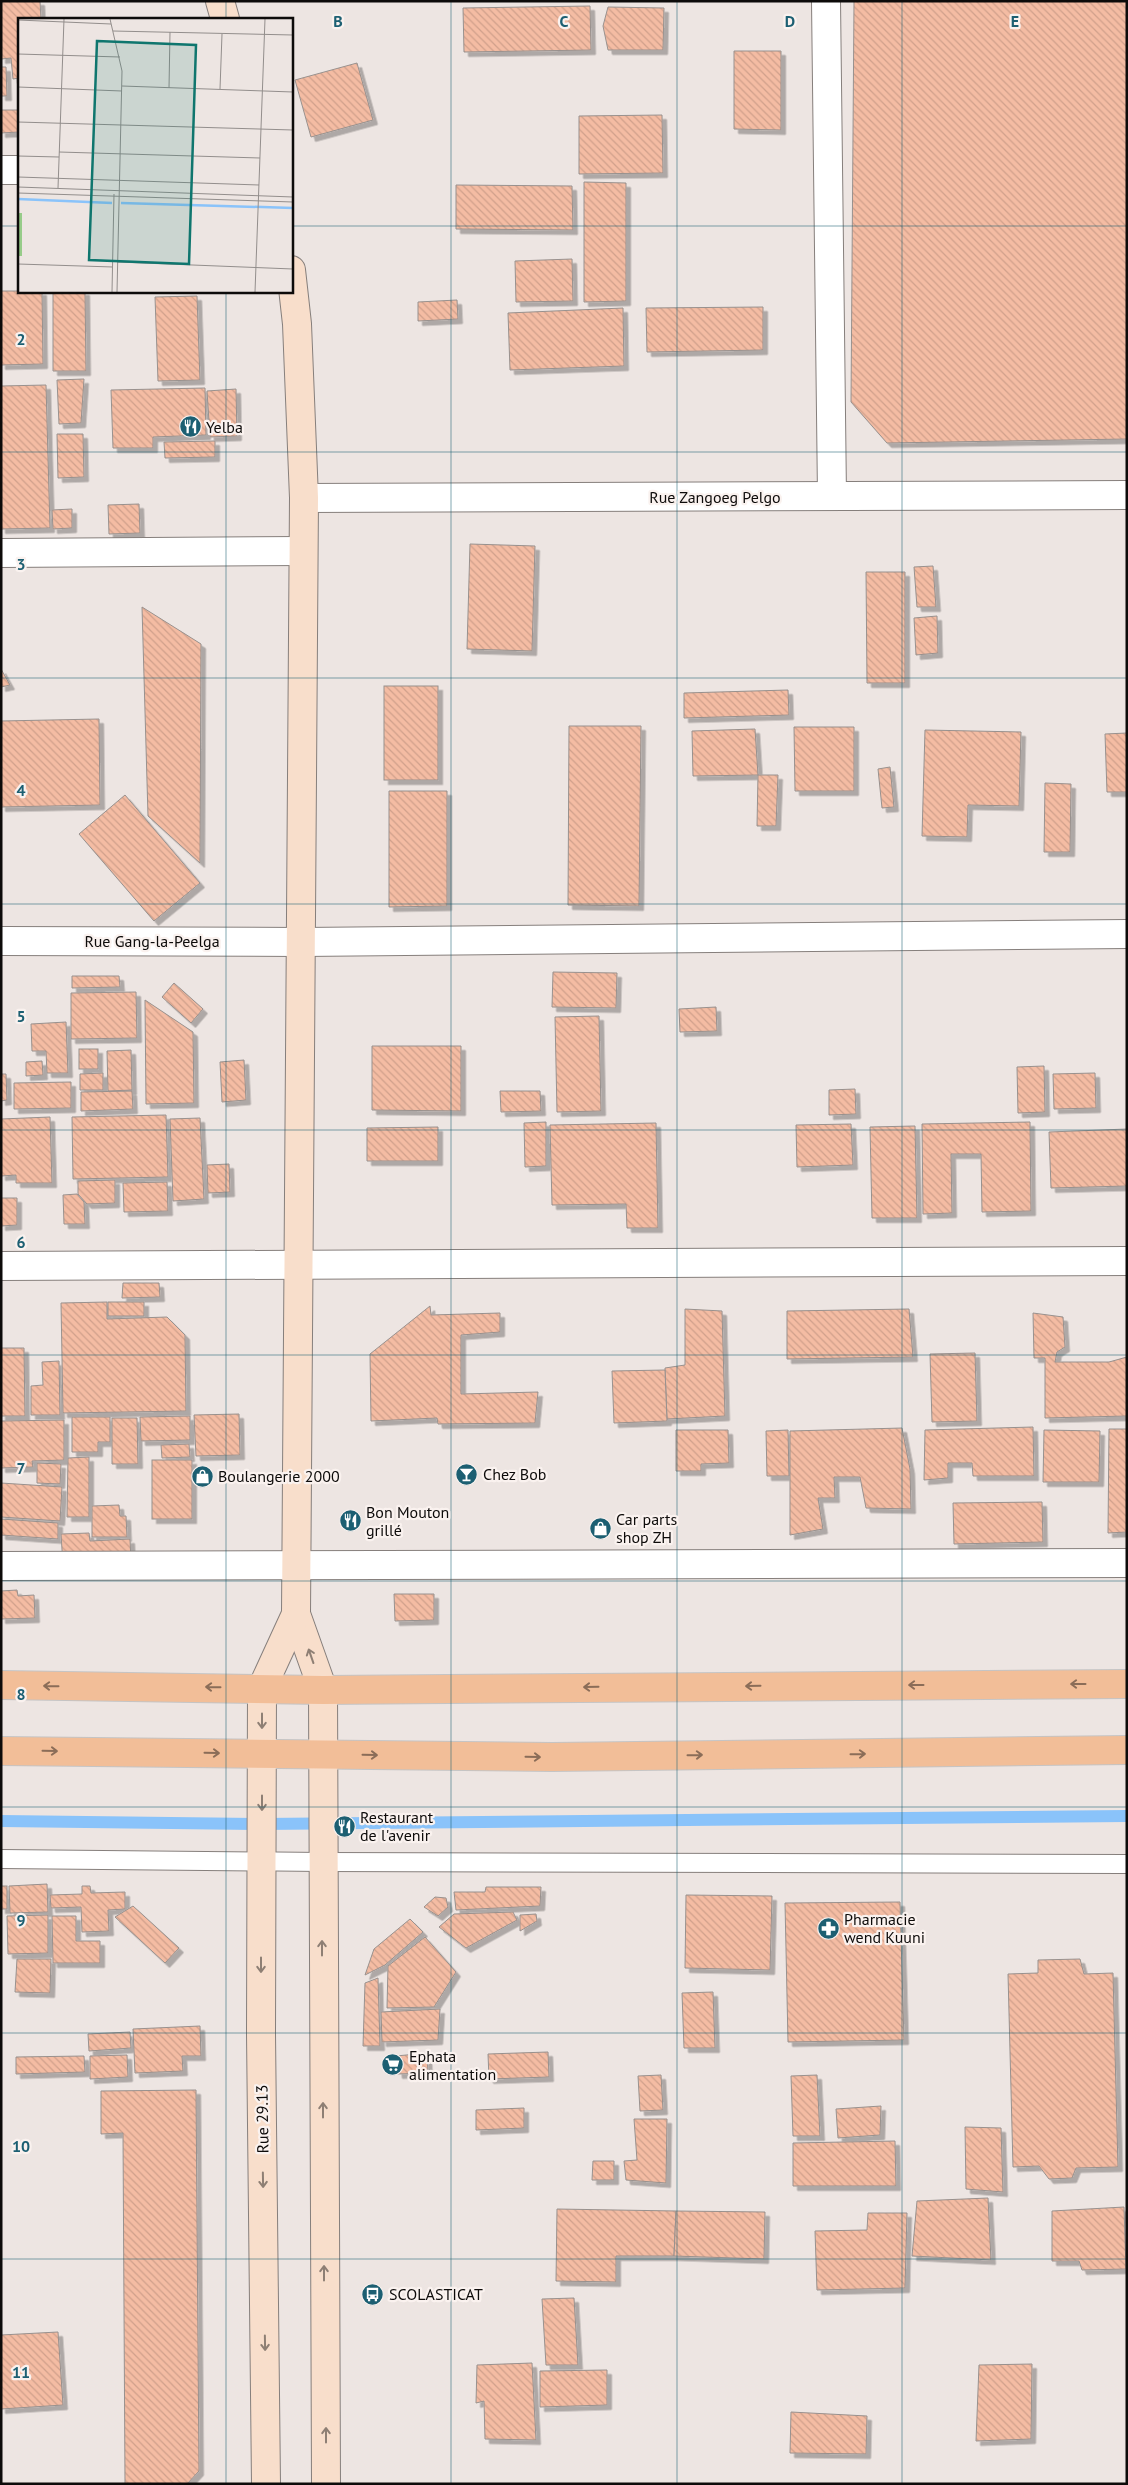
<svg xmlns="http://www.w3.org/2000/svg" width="1128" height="2485" font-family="'PT Sans',sans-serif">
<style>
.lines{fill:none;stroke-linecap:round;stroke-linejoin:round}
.stream{stroke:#8ac3fa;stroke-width:12}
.building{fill:url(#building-back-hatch);stroke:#98918e;filter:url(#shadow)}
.lane-casing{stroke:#867f7c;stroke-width:20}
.street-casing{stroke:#867f7c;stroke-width:30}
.secondary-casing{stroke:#867f7c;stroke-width:30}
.primary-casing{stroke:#c5c4c4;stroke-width:30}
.lane{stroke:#fff;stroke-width:18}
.street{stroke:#fff;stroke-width:28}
.secondary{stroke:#f8decb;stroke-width:28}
.primary{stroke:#f2be98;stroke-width:28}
.oneway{stroke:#8e7f74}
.oneway2{stroke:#8b6d58}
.grid{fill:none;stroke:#1c5f72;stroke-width:1;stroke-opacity:0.55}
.labels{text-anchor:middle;stroke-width:4.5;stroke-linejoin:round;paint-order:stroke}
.poi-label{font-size:16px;fill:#0d0b0a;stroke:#faf2ef;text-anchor:start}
.street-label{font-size:16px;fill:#0d0b0a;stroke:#faf2ef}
.inset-river{fill:none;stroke:#8ac3fa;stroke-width:2.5}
.inset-road{fill:none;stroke:#938e8c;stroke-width:1}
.view{fill:#0f766e;fill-opacity:0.15;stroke:#0f766e;stroke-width:2.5}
.inset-edge{fill:none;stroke:#0d0b0a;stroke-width:2.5}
.grid-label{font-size:16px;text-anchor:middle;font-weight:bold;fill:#1c5f72;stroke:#faf2ef;stroke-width:4.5;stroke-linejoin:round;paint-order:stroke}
</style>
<defs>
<pattern id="building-back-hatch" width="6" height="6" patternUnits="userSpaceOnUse" patternTransform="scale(1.25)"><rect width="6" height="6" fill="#f4bca3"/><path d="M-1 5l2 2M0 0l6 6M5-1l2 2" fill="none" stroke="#d0a08b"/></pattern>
<filter id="shadow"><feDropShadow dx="4.5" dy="4.5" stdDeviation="0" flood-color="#0004"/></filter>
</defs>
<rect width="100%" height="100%" fill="#ede5e2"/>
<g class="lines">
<!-- stream -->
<polyline class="stream" points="1,1821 261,1824 1127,1816"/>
</g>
<!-- building -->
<g class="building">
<polygon points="1,1 40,1 41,19 19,19 19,78 13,79 11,58 1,59"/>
<polygon points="854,1 1127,1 1127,439 887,443 851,402"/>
<polygon points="590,6 591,50 464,52 463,8"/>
<polygon points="608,7 664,8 663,50 608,50 603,26"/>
<polygon points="734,51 781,51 781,130 734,129"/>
<polygon points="357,63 373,120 311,137 295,80"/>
<polygon points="1,67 6,67 7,96 1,96"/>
<polygon points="1,110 19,110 19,132 1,133"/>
<polygon points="662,115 663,173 579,174 579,116"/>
<polygon points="584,182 626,183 626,301 584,302"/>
<polygon points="456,185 572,186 573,230 456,229"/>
<polygon points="572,259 573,301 516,302 515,261"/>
<polygon points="1,291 42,291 43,364 1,365"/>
<polygon points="53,291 85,291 86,371 53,371"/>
<polygon points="197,296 200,380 158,381 155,297"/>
<polygon points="457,300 458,319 418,321 418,302"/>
<polygon points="763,307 763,350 647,352 646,308"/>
<polygon points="623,308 624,366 510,370 508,313"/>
<polygon points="84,379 81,423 59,424 57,380"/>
<polygon points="46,385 50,528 1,529 1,386"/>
<polygon points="205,388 206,435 153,437 153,448 113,448 111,390"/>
<polygon points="236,389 237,436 210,437 207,391"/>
<polygon points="57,434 83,434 84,477 58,478"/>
<polygon points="215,441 215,457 165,458 164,442"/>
<polygon points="139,504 140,533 109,534 108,505"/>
<polygon points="72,509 72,528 53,529 52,510"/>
<polygon points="470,544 535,546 532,651 467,649"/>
<polygon points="933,566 936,607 917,607 914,567"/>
<polygon points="866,572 905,572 905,683 867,683"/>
<polygon points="142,607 201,644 200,863 148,816"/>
<polygon points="937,616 938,653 916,655 914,618"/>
<polygon points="1,669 10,685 1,687"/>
<rect x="384" y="686" width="54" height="94"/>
<polygon points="788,690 789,715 684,718 684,693"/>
<polygon points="99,719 100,805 1,807 1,721"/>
<polygon points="569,726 641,726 639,906 568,905"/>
<polygon points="794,727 854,727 854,791 795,791"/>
<polygon points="755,729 758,775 693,776 692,731"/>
<polygon points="925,730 1021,732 1019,806 968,805 967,837 922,836"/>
<polygon points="1127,733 1127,792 1107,792 1105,734"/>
<polygon points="890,767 894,807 882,808 878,769"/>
<polygon points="758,775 778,775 776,826 757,826"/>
<polygon points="1045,783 1071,784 1070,852 1044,852"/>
<polygon points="389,791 447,791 447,906 389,907"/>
<polygon points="125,795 200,883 154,921 79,834"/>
<polygon points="553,972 617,973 616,1008 552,1007"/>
<polygon points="72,976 119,976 120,987 72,988"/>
<polygon points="174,983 203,1009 191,1023 162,997"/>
<polygon points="136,992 137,1038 71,1039 71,993"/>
<polygon points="145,1000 193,1032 194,1103 146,1104"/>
<polygon points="716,1007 717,1031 680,1032 679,1009"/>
<polygon points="599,1016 601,1111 557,1112 555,1017"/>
<polygon points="66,1022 68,1073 47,1073 46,1051 32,1051 31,1024"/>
<polygon points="372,1046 461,1046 461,1111 372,1110"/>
<rect x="79" y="1049" width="19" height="20"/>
<polygon points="131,1050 132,1090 108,1091 107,1051"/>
<polygon points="244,1060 246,1100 222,1102 220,1062"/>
<polygon points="42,1061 43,1075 26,1076 26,1062"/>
<polygon points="1044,1066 1045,1112 1018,1113 1017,1067"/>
<polygon points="103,1073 103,1090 80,1090 80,1074"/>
<polygon points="1095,1073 1096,1108 1054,1109 1053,1074"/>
<polygon points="1,1074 6,1074 7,1100 1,1101"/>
<polygon points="71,1082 71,1108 14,1109 14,1083"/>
<polygon points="855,1089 856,1114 829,1115 829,1090"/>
<polygon points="132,1091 133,1109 81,1111 81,1092"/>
<polygon points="500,1091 540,1091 541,1111 501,1112"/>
<polygon points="166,1115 168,1177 73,1179 72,1117"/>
<polygon points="50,1117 52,1183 16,1183 16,1175 1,1176 1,1119"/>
<polygon points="200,1118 204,1199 173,1201 170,1119"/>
<polygon points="546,1122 546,1166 525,1167 524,1123"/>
<polygon points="1030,1122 1031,1211 982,1212 981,1154 951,1154 952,1213 923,1214 922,1124"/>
<polygon points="656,1123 658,1228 627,1228 626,1204 552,1205 550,1125"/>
<polygon points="851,1124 853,1165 797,1167 796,1125"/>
<polygon points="915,1126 917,1218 872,1218 870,1127"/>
<polygon points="438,1127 438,1161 367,1161 367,1128"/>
<polygon points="1127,1129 1127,1186 1051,1188 1049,1132"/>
<polygon points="229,1164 230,1192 208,1193 207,1165"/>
<polygon points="115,1180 115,1203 87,1204 78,1194 78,1181"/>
<polygon points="167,1182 168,1211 124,1212 123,1183"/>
<polygon points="77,1194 84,1202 85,1224 64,1224 63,1195"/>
<polygon points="1,1198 17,1198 17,1225 1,1226"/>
<polygon points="123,1283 159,1283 160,1297 122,1298"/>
<polygon points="107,1302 107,1319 167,1317 185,1335 186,1411 63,1413 61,1303"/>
<rect x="108" y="1302" width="36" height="14"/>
<polygon points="430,1306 431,1315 500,1313 500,1332 461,1335 461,1394 538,1392 535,1423 438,1424 437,1418 371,1421 370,1354"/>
<polygon points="685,1309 722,1311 725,1416 667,1419 665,1368 685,1365"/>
<polygon points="909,1309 913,1357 787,1359 787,1311"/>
<polygon points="1033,1313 1063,1317 1065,1347 1057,1352 1055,1362 1109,1362 1127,1357 1127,1416 1045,1418 1045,1358 1034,1358"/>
<polygon points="1,1348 24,1348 25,1416 1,1416"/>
<polygon points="975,1353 977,1421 932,1422 930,1354"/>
<polygon points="59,1361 60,1415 31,1415 31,1386 43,1385 42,1362"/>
<polygon points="665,1370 667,1421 614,1423 612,1371"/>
<polygon points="239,1414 240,1455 196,1456 194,1415"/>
<polygon points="190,1416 190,1440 141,1441 140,1417"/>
<polygon points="72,1417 110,1417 110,1442 98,1442 98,1452 72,1452"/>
<polygon points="112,1418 137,1418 138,1464 112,1464"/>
<polygon points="64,1420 64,1460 32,1461 33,1467 1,1468 1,1421"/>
<polygon points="1033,1427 1034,1476 973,1476 972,1463 948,1463 948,1478 924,1480 925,1430"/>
<polygon points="902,1428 910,1469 911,1509 866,1508 860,1477 834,1477 835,1498 818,1498 823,1529 790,1535 790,1431"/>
<polygon points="1109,1429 1127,1429 1127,1532 1108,1533"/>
<polygon points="676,1430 728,1430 729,1463 701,1464 701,1471 676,1471"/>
<polygon points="788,1430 789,1476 767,1476 766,1431"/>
<polygon points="1044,1430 1100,1431 1099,1482 1043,1482"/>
<polygon points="189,1444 190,1457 162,1458 161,1445"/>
<polygon points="89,1457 89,1517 67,1517 68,1458"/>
<rect x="152" y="1460" width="40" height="59"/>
<polygon points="37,1463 61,1464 60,1484 37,1483"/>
<polygon points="1,1483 62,1487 60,1521 1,1517"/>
<polygon points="1042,1502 1043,1542 954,1544 953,1503"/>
<polygon points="119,1505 120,1516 126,1516 127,1537 92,1537 92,1506"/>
<polygon points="1,1519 58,1523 58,1539 1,1535"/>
<polygon points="89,1533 90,1541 130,1539 131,1562 63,1565 61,1534"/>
<polygon points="17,1590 18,1596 34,1595 35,1618 1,1619 1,1591"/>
<polygon points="394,1594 434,1594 434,1620 395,1621"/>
<polygon points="47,1884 48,1912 10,1913 9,1886"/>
<rect x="1" y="1886" width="6" height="23"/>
<polygon points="82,1886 90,1886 91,1893 125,1892 125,1909 108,1910 109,1931 82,1932 81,1907 51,1908 50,1895 82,1894"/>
<polygon points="486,1887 541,1887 540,1906 456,1910 454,1892 485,1892"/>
<polygon points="686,1895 772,1896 770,1970 685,1968"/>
<polygon points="435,1897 446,1898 448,1907 438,1916 424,1907"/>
<polygon points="900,1902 904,2040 788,2042 785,1903"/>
<polygon points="133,1906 179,1948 165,1963 115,1917"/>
<polygon points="513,1912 517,1920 466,1948 439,1927 454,1914"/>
<polygon points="536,1914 537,1921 520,1931 520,1915"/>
<polygon points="48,1915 48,1953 8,1954 7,1916"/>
<polygon points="52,1916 76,1916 76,1941 100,1941 100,1963 53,1963"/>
<polygon points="410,1919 423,1932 385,1965 365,1975 374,1949"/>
<polygon points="425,1937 456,1972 434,2007 387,2008 388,1966"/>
<polygon points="17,1959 51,1959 50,1993 15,1992"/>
<polygon points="1080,1959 1084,1974 1113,1973 1118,2167 1076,2168 1072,2178 1049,2179 1039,2166 1013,2167 1008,1974 1038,1973 1038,1960"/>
<polygon points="378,1978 380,2046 363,2046 365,1983"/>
<polygon points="713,1992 715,2048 684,2048 682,1993"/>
<polygon points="440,2009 438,2040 382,2042 381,2012"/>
<polygon points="200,2026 201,2056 182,2056 183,2071 135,2073 133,2029"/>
<polygon points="130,2032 131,2048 89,2051 88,2034"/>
<polygon points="548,2052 549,2077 489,2079 488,2054"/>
<polygon points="427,2053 428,2073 398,2074 396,2056"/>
<polygon points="127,2055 128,2077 90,2079 90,2056"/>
<polygon points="84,2056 85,2072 16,2074 16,2057"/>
<polygon points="661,2075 663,2110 640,2111 638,2076"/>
<polygon points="817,2075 820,2136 793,2136 791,2076"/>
<polygon points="196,2090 199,2471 187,2484 125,2484 123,2133 101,2134 101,2091"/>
<polygon points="881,2106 880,2135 838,2138 836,2109"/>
<polygon points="524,2108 524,2128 476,2130 476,2110"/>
<polygon points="634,2119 667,2119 666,2183 626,2180 624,2161 637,2160"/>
<polygon points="965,2127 1001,2128 1003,2192 966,2189"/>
<polygon points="895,2141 896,2186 793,2186 793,2143"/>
<polygon points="593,2161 614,2161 614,2180 592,2180"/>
<polygon points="988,2198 991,2260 912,2256 917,2201"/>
<polygon points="1124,2207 1126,2269 1082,2270 1079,2261 1052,2261 1052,2211"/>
<polygon points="557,2209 676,2211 674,2256 616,2256 616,2282 556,2281"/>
<polygon points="676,2211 765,2212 764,2259 674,2256"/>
<polygon points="868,2213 907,2213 905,2288 817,2290 815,2231 867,2230"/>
<polygon points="574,2298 578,2365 546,2365 542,2299"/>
<polygon points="58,2332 63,2405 1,2409 1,2335"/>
<polygon points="532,2363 536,2440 485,2439 484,2401 476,2403 477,2365"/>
<polygon points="1032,2364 1031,2439 976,2441 979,2365"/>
<polygon points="607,2370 607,2405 540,2407 540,2371"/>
<polygon points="791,2412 867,2416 866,2454 790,2453"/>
</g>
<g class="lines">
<defs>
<polyline id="lane" points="1,1859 322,1862 1127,1864"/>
<g id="street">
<polyline points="826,1 832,496"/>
<polyline points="1,170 19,170"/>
<polyline points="304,498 1127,495"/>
<polyline points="1,553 303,551"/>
<polyline points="1,941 302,942 1127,934"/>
<polyline points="1,1266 1127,1261"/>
<polyline points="1,1566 1127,1563"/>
</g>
<g id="secondary">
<polyline points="220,1 225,19"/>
<polyline points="291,270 297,324 304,498 296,1614 323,1690 326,2484"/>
<polyline points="266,2484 261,2034 262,1688 296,1614"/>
</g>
<g id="primary">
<polyline points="1,1685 323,1690 1127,1684"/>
<polyline points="1,1751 552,1757 1127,1750"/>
</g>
</defs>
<!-- lane casing -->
<use href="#lane" class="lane-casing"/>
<!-- street casing -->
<use href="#street" class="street-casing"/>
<!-- secondary casing -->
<use href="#secondary" class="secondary-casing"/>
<!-- primary casing -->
<use href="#primary" class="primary-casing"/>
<!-- lane -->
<use href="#lane" class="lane"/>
<!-- street -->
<use href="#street" class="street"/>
<!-- secondary -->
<use href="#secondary" class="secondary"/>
<!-- primary -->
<use href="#primary" class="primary"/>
</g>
<!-- one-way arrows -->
<defs><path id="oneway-shaft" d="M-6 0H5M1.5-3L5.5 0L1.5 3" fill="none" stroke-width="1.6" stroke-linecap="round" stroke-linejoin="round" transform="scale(1.25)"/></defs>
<g class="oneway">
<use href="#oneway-shaft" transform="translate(311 1656) rotate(-109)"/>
<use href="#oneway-shaft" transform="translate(262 1721) rotate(90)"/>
<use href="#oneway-shaft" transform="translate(262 1803) rotate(90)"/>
<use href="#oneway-shaft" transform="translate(322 1948) rotate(-90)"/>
<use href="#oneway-shaft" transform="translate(261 1965) rotate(90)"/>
<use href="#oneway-shaft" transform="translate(323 2110) rotate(-90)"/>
<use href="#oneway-shaft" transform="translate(263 2180) rotate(89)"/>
<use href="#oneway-shaft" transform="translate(324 2273) rotate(-90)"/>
<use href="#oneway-shaft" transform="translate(265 2343) rotate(89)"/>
<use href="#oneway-shaft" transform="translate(326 2435) rotate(-90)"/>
</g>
<g class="oneway2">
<use href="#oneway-shaft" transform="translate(1078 1684) rotate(180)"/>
<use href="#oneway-shaft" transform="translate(916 1685) rotate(180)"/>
<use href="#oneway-shaft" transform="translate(51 1686) rotate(-179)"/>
<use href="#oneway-shaft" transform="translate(753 1686) rotate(179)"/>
<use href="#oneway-shaft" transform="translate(213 1687) rotate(-179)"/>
<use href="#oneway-shaft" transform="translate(591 1687) rotate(179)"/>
<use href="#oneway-shaft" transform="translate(50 1751) rotate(1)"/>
<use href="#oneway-shaft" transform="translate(212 1753) rotate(1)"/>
<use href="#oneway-shaft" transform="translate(858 1754) rotate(-1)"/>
<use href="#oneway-shaft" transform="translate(370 1755) rotate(1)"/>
<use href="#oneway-shaft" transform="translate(695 1755) rotate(-1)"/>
<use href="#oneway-shaft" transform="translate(533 1757) rotate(1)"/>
</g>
<!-- grid -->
<path class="grid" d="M226,1V19M451,1V2484M677,1V2484M902,1V2484M1,226H19M291,226H1127M226,291V2484M1,452H1127M1,678H1127M1,904H1127M1,1130H1127M1,1355H1127M1,1581H1127M1,1807H1127M1,2033H1127M1,2259H1127"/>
<!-- icons -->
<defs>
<symbol id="restaurant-disc" viewBox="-11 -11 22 22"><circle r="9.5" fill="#1c5f72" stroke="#faf2ef"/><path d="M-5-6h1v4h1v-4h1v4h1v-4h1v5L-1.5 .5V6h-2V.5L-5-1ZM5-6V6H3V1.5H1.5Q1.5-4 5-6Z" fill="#fff"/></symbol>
<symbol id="bar-disc" viewBox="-11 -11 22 22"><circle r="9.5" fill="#1c5f72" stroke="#faf2ef"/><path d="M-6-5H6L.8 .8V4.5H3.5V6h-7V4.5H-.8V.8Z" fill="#fff"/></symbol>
<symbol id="shop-disc" viewBox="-11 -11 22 22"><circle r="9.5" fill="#1c5f72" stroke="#faf2ef"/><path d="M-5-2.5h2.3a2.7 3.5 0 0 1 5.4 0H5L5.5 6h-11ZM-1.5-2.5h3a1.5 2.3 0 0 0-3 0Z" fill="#fff"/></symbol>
<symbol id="pharmacy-disc" viewBox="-11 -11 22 22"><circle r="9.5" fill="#1c5f72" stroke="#faf2ef"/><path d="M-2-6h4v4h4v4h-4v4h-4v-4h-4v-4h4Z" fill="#fff"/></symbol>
<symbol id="supermarket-disc" viewBox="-11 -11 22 22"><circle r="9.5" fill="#1c5f72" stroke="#faf2ef"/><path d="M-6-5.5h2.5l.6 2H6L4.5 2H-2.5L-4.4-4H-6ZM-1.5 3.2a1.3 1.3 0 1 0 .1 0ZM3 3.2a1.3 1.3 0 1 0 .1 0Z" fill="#fff"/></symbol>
<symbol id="bus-disc" viewBox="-11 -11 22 22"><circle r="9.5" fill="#1c5f72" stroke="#faf2ef"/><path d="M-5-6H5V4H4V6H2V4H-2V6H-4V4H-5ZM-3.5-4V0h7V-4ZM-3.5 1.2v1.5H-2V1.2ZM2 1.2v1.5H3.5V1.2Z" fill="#fff"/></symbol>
</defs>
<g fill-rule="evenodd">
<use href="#restaurant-disc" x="178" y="414" width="25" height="25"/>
<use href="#bar-disc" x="454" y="1462" width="25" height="25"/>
<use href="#shop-disc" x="190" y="1464" width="25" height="25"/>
<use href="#restaurant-disc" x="338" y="1508" width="25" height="25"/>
<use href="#shop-disc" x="588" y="1516" width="25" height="25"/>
<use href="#restaurant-disc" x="332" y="1814" width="25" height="25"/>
<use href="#pharmacy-disc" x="816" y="1916" width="25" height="25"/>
<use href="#supermarket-disc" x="380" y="2052" width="25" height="25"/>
<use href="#bus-disc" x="360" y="2282" width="25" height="25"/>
</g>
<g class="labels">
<!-- poi labels -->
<g class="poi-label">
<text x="206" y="433">Yelba</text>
<text x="483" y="1480">Chez Bob</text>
<text x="218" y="1482">Boulangerie 2000</text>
<text x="366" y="1518">Bon Mouton<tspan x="366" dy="18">grillé</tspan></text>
<text x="616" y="1525">Car parts<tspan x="616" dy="18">shop ZH</tspan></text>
<text x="360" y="1823">Restaurant<tspan x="360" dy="18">de l'avenir</tspan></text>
<text x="844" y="1925">Pharmacie<tspan x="844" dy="18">wend Kuuni</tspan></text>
<text x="409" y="2062">Ephata<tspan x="409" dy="18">alimentation</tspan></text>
<text x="389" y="2300">SCOLASTICAT</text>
</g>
<!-- street labels -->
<g class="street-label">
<text x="715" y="503">Rue Zangoeg Pelgo</text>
<text x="152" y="947">Rue Gang-la-Peelga</text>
<text transform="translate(262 2119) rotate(-91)" y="6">Rue 29.13</text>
</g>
</g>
<!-- overview -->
<g transform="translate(18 18)">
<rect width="275" height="275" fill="#ede5e2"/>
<path d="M0,195H4V238H0Z" fill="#97cc89"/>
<path class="inset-river" d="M0,181L94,185M103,185L275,190"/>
<path class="inset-road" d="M92,1L104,53L99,274M0,2L93,6M95,13L275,17M0,36L102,39M104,68L275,74M0,69L104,73M151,70L152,14M202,71L204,16M0,104L275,112M41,134L242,140M0,138L41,139M0,159L241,167M0,169L275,179M40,170L46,1M0,175L275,184M99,244L275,251M0,246L95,249M94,274L96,176M237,274L247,1"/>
<path class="view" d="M79,23L178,27L171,246L71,242Z"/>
<rect width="275" height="275" class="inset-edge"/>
</g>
<g class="grid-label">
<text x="338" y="27">B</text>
<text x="564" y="27">C</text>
<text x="790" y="27">D</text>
<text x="1015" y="27">E</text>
<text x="21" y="345">2</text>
<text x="21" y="570">3</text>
<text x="21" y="796">4</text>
<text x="21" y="1022">5</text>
<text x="21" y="1248">6</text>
<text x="21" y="1474">7</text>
<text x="21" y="1700">8</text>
<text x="21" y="1926">9</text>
<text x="21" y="2152">10</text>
<text x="21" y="2378">11</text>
</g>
<!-- border -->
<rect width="1128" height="2485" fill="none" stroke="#0d0b0a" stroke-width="5"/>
</svg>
